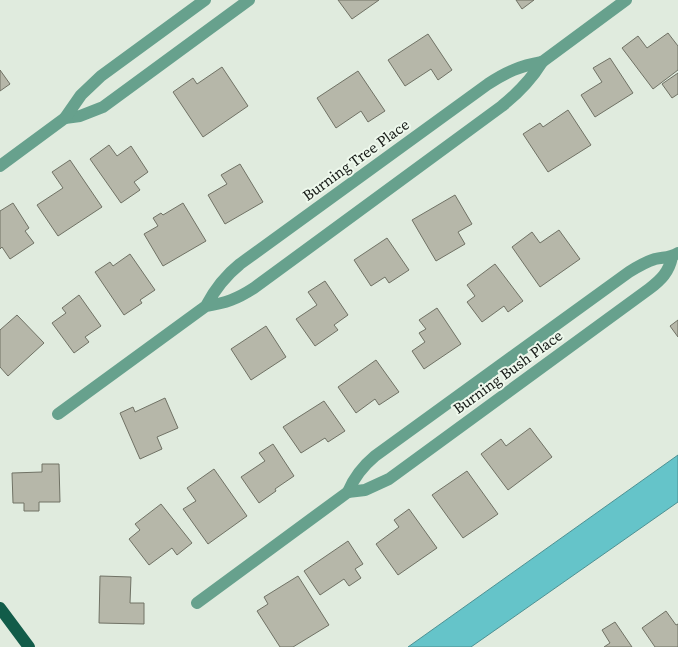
<svg xmlns="http://www.w3.org/2000/svg" width="678" height="647" font-family="'Source Serif 4',serif">
<style>
.water{fill:#65c4c9;stroke:#4d9193}
.building{fill:#b6b7a9;stroke:#707265}
.lines{fill:none;stroke-linecap:round;stroke-linejoin:round}
.minor{stroke:#67a18d;stroke-width:12}
.major{stroke:#125c49;stroke-width:12}
.labels{text-anchor:middle;stroke-width:4;stroke-linejoin:round;paint-order:stroke}
.street-label{font-size:15px;fill:#161a16;stroke:#edf8ec}
</style>
<rect width="100%" height="100%" fill="#e0ebde"/>
<!-- water -->
<polygon class="water" points="678,455 678,502 471,647 408,647"/>
<!-- building -->
<g class="building">
<polygon points="338,0 379,0 352,19"/>
<polygon points="516,0 534,0 522,9"/>
<polygon points="668,33 678,46 678,70 653,89 622,48 638,36 647,48"/>
<polygon points="428,34 452,70 438,80 431,69 405,86 388,60"/>
<polygon points="610,58 633,93 595,117 581,95 602,82 593,68"/>
<polygon points="222,67 248,106 203,137 173,92 193,78 197,84"/>
<polygon points="0,70 10,84 0,91"/>
<polygon points="358,71 385,111 368,122 361,111 336,128 317,98"/>
<polygon points="678,73 678,94 672,98 662,84"/>
<polygon points="568,110 591,145 548,172 523,134 540,123 543,127"/>
<polygon points="109,145 117,156 131,146 148,172 134,182 140,190 121,203 90,159"/>
<polygon points="70,160 102,207 58,236 37,205 63,188 52,172"/>
<polygon points="240,164 263,202 225,224 208,195 227,184 221,175"/>
<polygon points="455,195 472,224 458,232 465,244 436,261 412,220"/>
<polygon points="13,203 29,228 25,231 34,243 10,259 2,247 0,249 0,211"/>
<polygon points="183,203 206,241 163,266 144,234 158,226 153,218 161,213 163,215"/>
<polygon points="559,230 580,259 540,287 512,247 532,232 540,243"/>
<polygon points="387,238 409,270 389,283 385,277 371,286 354,260"/>
<polygon points="130,254 155,290 140,300 142,303 124,315 95,272 110,262 113,266"/>
<polygon points="495,264 523,301 508,312 504,306 482,322 467,302 475,296 467,285"/>
<polygon points="325,281 348,315 334,325 338,330 315,346 296,319 317,305 308,292"/>
<polygon points="79,295 101,326 85,337 89,342 74,353 52,323 66,313 62,308"/>
<polygon points="437,308 461,344 424,369 412,351 425,342 419,333 426,329 419,320"/>
<polygon points="17,315 44,343 8,376 0,367 0,330"/>
<polygon points="678,320 678,337 670,326"/>
<polygon points="266,326 286,357 251,380 231,349"/>
<polygon points="376,360 399,392 379,405 375,399 356,413 338,387"/>
<polygon points="165,398 178,428 157,437 162,449 140,459 120,413 133,407 135,412"/>
<polygon points="324,401 345,431 328,442 325,438 301,453 283,427"/>
<polygon points="530,428 552,457 508,490 481,454 501,439 506,446"/>
<polygon points="273,444 294,476 275,489 276,491 259,503 241,477 265,461 259,453"/>
<polygon points="42,464 59,464 60,502 39,502 39,511 24,511 24,503 13,503 12,473 42,472"/>
<polygon points="214,469 247,516 208,544 183,509 196,501 187,488"/>
<polygon points="467,471 498,514 463,538 432,495"/>
<polygon points="161,504 192,543 177,555 172,548 149,565 129,539 140,530 135,524"/>
<polygon points="409,509 437,548 398,575 376,544 399,527 394,520"/>
<polygon points="348,541 363,564 355,569 361,578 349,586 344,579 320,595 304,571"/>
<polygon points="100,576 131,577 130,603 144,603 144,624 99,623"/>
<polygon points="298,576 329,625 293,647 280,647 257,611 268,604 264,597"/>
<polygon points="666,611 676,625 678,624 678,647 655,647 642,628"/>
<polygon points="615,622 632,647 604,647 610,643 602,630"/>
</g>
<g class="lines">
<!-- minor -->
<g class="minor">
<polyline points="542,62 626,0"/>
<polyline points="65,118 80,116 103,107 249,0"/>
<polyline points="0,166 65,118 81,95 101,76 205,0"/>
<path d="M672,257C669,272 661,280 649,289L389,479L365,490L348,492C354,477 363,466 375,456L629,272C637,267 645,262 655,259C664,257 670,258 678,253"/>
<path d="M58,414L206,306C215,289 225,276 240,264L488,84C506,72 520,66 542,62C531,80 518,93 502,106L254,288C237,299 226,303 206,306"/>
<polyline points="197,603 348,492"/>
</g>
<!-- major -->
<polyline class="major" points="0,608 29,647"/>
</g>
<g class="labels">
<!-- street labels -->
<g class="street-label">
<text transform="translate(356 160) rotate(-36)" y="5">Burning Tree Place</text>
<text transform="translate(508 372) rotate(-36)" y="5">Burning Bush Place</text>
</g>
</g>
</svg>
